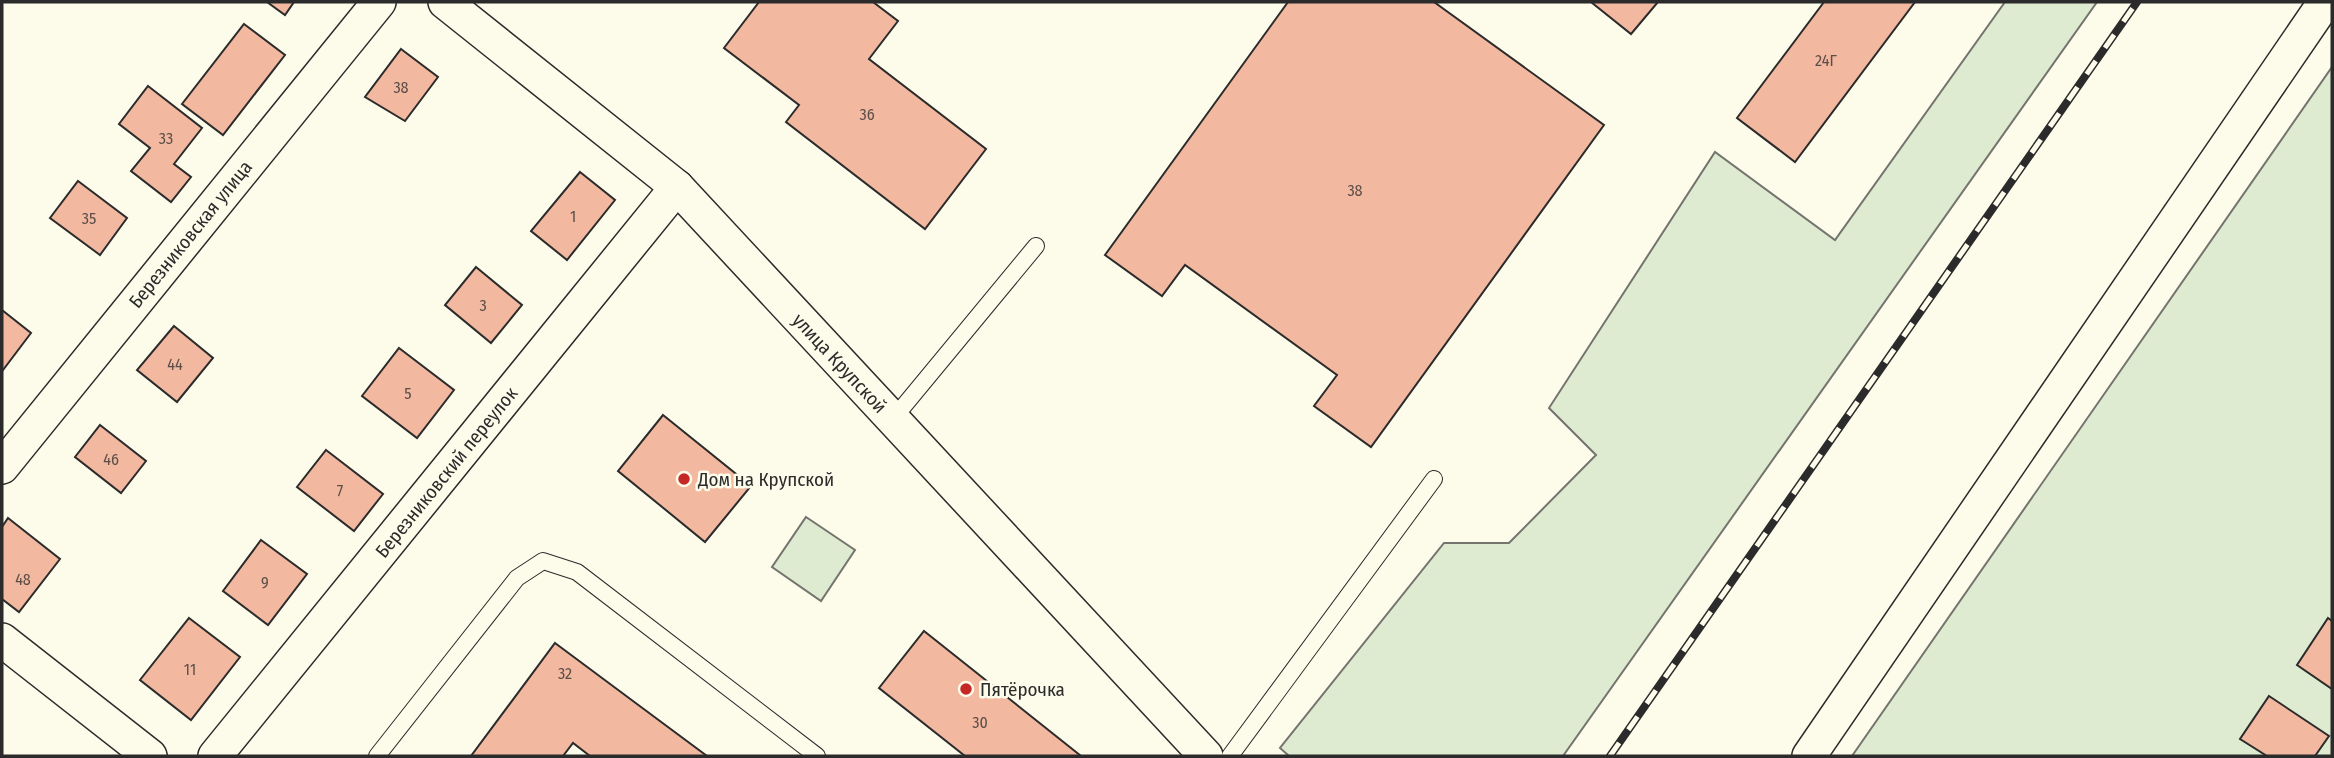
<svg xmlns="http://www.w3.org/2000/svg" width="2334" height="758" font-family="'Fira Sans Condensed',sans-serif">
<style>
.green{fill:#deebd1;stroke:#74746e;stroke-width:2}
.building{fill:#f2b8a0;stroke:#2b2b2b;stroke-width:2}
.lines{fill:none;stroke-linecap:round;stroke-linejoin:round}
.lane-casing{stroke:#2b2b2b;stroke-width:18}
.street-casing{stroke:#2b2b2b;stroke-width:36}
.lane{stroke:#fdfbea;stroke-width:16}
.street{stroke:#fdfbea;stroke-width:33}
.rail-casing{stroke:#2b2b2b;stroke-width:8}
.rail{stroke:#fdfbea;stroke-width:5;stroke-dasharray:16;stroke-linecap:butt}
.poi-dot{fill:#c62828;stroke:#fdfbea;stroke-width:2.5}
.labels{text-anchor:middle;stroke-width:5;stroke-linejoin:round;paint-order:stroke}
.number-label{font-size:16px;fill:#5d4e48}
.street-label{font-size:19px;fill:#2b2b2b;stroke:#fdfbea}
.poi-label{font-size:19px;fill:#2b2b2b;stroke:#fdfbea;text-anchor:start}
</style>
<rect width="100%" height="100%" fill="#fdfbea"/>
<!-- green -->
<g class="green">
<polygon points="2005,2 2097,2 1563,756 1289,756 1280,748 1444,543 1509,543 1596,455 1549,408 1715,152 1835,240"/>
<polygon points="2332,67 2332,756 1852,756"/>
<polygon points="806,517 855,550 821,601 772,567"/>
</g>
<!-- building -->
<g class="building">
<polygon points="267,2 294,2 285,15"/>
<polygon points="759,2 873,2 898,21 869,59 986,149 925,229 786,122 799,105 724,48"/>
<polygon points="1288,2 1434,2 1604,125 1371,447 1314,406 1337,375 1185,265 1162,296 1105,255"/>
<polygon points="1591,2 1658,2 1631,34"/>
<polygon points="1824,2 1915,2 1795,162 1737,118"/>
<polygon points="244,24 285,55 223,135 182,104"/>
<polygon points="401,49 438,77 405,121 365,97"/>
<polygon points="148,86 202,128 174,164 191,177 171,202 131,171 150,148 119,124"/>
<polygon points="580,172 615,200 567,260 531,231"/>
<polygon points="78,181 127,218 100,255 50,218"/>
<polygon points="476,267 522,305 491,343 445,305"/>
<polygon points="2,310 31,333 3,370 2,369"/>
<polygon points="174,326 213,358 177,402 137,370"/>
<polygon points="399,348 454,390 417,438 362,396"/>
<polygon points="663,415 751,486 705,542 618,471"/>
<polygon points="100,425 146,461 121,493 75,457"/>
<polygon points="326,450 383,494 354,531 297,487"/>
<polygon points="8,518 60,559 19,612 2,599 2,527"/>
<polygon points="261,540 307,574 268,625 223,591"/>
<polygon points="189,618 240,657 191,720 140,680"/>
<polygon points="2328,618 2332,621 2332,689 2297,665"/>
<polygon points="924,631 1081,756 965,756 879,688"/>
<polygon points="555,643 637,704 707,756 590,756 573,743 563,756 471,756"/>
<polygon points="2269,696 2329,736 2315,756 2267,756 2240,739"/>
</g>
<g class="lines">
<defs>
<g id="lane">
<polyline points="893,419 1036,246"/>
<polyline points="377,756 517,578 543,561 577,572 817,756"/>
<polyline points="1230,756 1434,479"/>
</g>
<g id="street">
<polyline points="445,2 677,187 1206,756"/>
<polyline points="2,467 379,2"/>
<polyline points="2,640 150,756"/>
<polyline points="215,756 677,187"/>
<polyline points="1809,756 2325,2"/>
</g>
</defs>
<!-- lane casing -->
<use href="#lane" class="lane-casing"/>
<!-- street casing -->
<use href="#street" class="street-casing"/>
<!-- lane -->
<use href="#lane" class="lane"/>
<!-- street -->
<use href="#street" class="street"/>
<defs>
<polyline id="rail" points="1610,756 2137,2"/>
</defs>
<!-- rail casing -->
<use href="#rail" class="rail-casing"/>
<!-- rail -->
<use href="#rail" class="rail"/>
</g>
<!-- markers -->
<g class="poi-dot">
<circle cx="684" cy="479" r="7"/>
<circle cx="966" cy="689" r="7"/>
</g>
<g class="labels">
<!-- number labels -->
<g class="number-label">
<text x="1826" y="66">24Г</text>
<text x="401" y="93">38</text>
<text x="867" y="120">36</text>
<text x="166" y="144">33</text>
<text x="1355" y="196">38</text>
<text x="573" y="222">1</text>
<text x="89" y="224">35</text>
<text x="483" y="311">3</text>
<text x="175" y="370">44</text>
<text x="408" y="399">5</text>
<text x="111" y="465">46</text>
<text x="340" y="496">7</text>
<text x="23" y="585">48</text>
<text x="265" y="588">9</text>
<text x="190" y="675">11</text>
<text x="565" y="679">32</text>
<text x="980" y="728">30</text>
</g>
<!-- street labels -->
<g class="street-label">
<text transform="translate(190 234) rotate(-51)" y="7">Березниковская улица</text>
<text transform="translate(840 363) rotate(47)" y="7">улица Крупской</text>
<text transform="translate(446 472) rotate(-51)" y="7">Березниковский переулок</text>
</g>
<!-- poi labels -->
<g class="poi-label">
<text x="698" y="486">Дом на Крупской</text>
<text x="980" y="696">Пятёрочка</text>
</g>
</g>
<!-- border -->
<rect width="2334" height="758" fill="none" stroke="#2b2b2b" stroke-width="7"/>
</svg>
